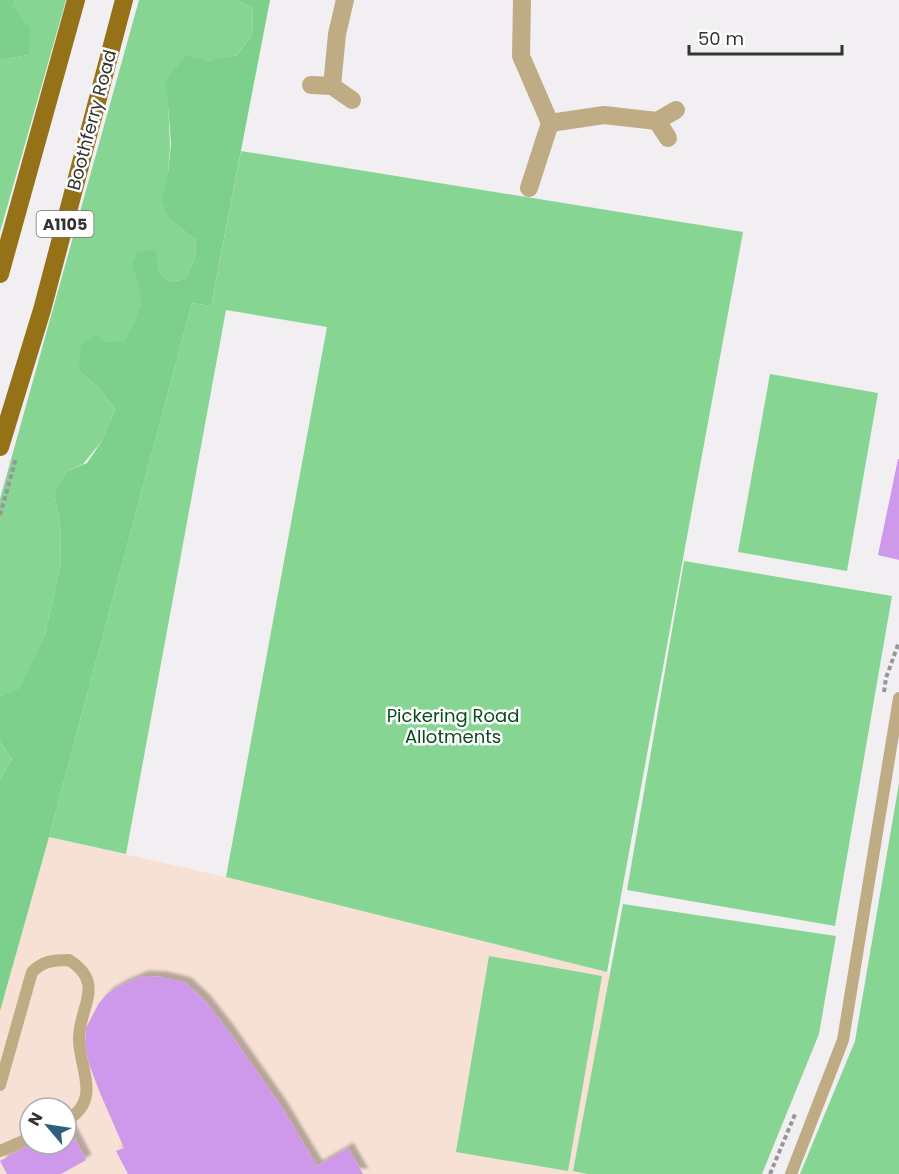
<svg xmlns="http://www.w3.org/2000/svg" width="899" height="1174" font-family="Poppins,sans-serif">
<style>
.education{fill:#f7e1d4;fill-rule:evenodd}
.green{fill:#86d593}
.forest{fill:#7dd08b}
.building{fill:#ce98eb;filter:url(#shadow)}
.lines{fill:none;stroke-linecap:round;stroke-linejoin:round}
.path{stroke:#979698;stroke-width:4;stroke-dasharray:4.5 3;stroke-linecap:butt}
.lane{stroke:#bfac85;stroke-width:12}
.street{stroke:#bfac85;stroke-width:18}
.primary{stroke:#957118;stroke-width:18}
.labels{text-anchor:middle;stroke-width:5;stroke-linejoin:round;paint-order:stroke}
.shield{fill:#fff;stroke:#707071;stroke-width:1.5}
.shield-label{font-size:16px;font-weight:bold;fill:#333334}
.street-label{font-size:18px;fill:#333334;stroke:#fff}
.park-label{font-size:18px;fill:#0a491d;stroke:#fff}
</style>
<defs>
<filter id="shadow"><feDropShadow dx="5.5" dy="-5.5" stdDeviation="1.5" flood-color="#0004"/></filter>
</defs>
<rect width="100%" height="100%" fill="#f1eff2"/>
<!-- education -->
<path class="education" d="M49,837L226,877L607,972L757,1174H0V1011ZM30,1108H66V1144H30Z"/>
<!-- green -->
<g class="green">
<polygon points="15,0 66,0 0,232 0,60 28,55 12,5"/>
<polygon points="139,0 236,0 253,8 252,35 235,57 206,61 167,81 170,147 168,173 169,219 196,240 195,258 185,279 169,282 158,270 142,291 140,311 124,343 103,341 79,371 99,388 115,409 102,441 83,464 67,471 54,492 60,523 61,564 45,634 19,690 0,696 0,499"/>
<polygon points="241,151 743,232 607,972 226,877 327,327 226,310 126,854 49,837 192,303 211,306"/>
<polygon points="770,374 878,393 847,571 738,552"/>
<polygon points="684,561 892,596 835,926 627,890"/>
<polygon points="0,742 12,759 0,779"/>
<polygon points="899,783 899,1174 800,1174 855,1041"/>
<polygon points="623,904 836,936 819,1034 762,1174 588,1174 573,1171"/>
<polygon points="489,956 602,976 568,1171 456,1152"/>
</g>
<!-- forest -->
<g class="forest">
<polygon points="0,0 15,0 12,6 31,30 28,55 0,60"/>
<path d="M236,0H270L211,306L192,303L49,837L0,1011V779L12,759L0,742V696L19,689L45,634L61,564L60,523L54,492L67,471L87,463L102,441L115,409L99,388L79,371L81,344L96,334L103,341L124,342C142,307 147,304 132,265L137,253L155,249L158,270L169,282L185,279L195,258L196,240L169,219L162,201L168,173L171,144L166,81L186,55L206,61L236,56L252,35L253,8Z"/>
</g>
<!-- building -->
<g class="building">
<polygon points="898,459 899,459 899,560 878,555"/>
<polygon points="143,976 162,977 186,983 205,1001 227,1029 281,1106 317,1166 348,1148 363,1174 128,1174 116,1151 124,1148 100,1093 89,1064 85,1044 86,1028 99,1003 108,993 122,985"/>
<polygon points="66,1122 86,1160 61,1174 7,1174 0,1161 31,1144 66,1144"/>
</g>
<g class="lines">
<!-- path -->
<g class="path">
<polyline points="0,515 16,458"/>
<polyline points="884,692 886,678 899,642"/>
<polyline points="770,1174 796,1112"/>
</g>
<!-- lane -->
<g class="lane">
<path d="M0,1085L32,972C43,961 53,960 69,960C107,984 78,1008 79,1040C80,1071 102,1100 66,1121"/>
<polyline points="0,1151 30,1138"/>
<polyline points="791,1174 843,1040 899,698"/>
</g>
<!-- street -->
<g class="street">
<polyline points="522,0 521,56 550,123 529,188"/>
<polyline points="311,85 332,86 352,100"/>
<polyline points="332,86 337,34 345,0"/>
<polyline points="550,123 604,115 657,121"/>
<polyline points="668,138 657,121 676,110"/>
</g>
<!-- primary -->
<g class="primary">
<polyline points="0,274 76,0"/>
<polyline points="0,447 42,310 124,0"/>
</g>
</g>
<g class="labels">
<!-- shield labels -->
<rect class="shield" x="36.5" y="211" width="57" height="26" rx="4.5"/>
<g class="shield-label">
<text x="65" y="230">A1105</text>
</g>
<!-- street labels -->
<g class="street-label">
<text transform="translate(92 120) rotate(-75)" y="6">Boothferry Road</text>
</g>
<!-- park labels -->
<g class="park-label">
<text x="453" y="722">Pickering Road<tspan x="453" dy="21">Allotments</tspan></text>
</g>
</g>
<!-- north arrow -->
<g transform="translate(48 1126) rotate(299)"><circle r="28" fill="#ffffff" stroke="#adadae" stroke-width="1.5"/>
<path d="M0-4.5L10 22L0 15L-10 22Z" fill="#305f7e"/>
<text y="-9" font-size="16" font-weight="bold" text-anchor="middle" fill="#333334">N</text>
</g>
<!-- scale -->
<path d="M689 45v9h153v-9" fill="none" stroke="#333334" stroke-width="3"/>
<text x="698" y="45" font-size="18" fill="#333334" stroke="#ffffff" stroke-width="4.5" paint-order="stroke">50 m</text>
</svg>
